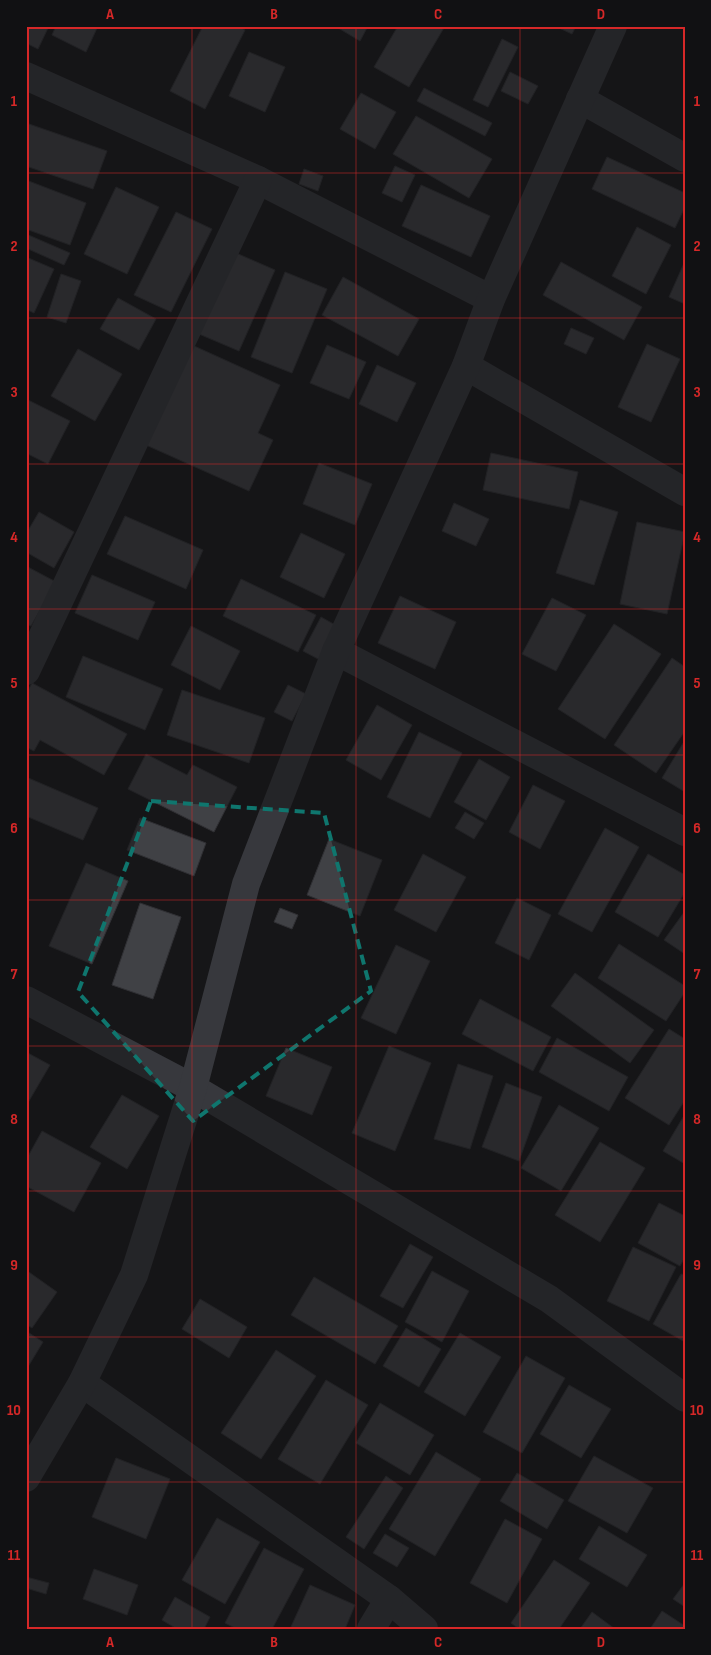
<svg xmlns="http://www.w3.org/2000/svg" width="711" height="1655" font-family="'Sofia Sans Condensed',sans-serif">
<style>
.building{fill:#404145;stroke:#303034}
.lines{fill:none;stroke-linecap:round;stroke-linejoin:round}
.street{stroke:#37383d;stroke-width:28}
.marked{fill:none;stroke:#0f766e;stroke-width:4;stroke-dasharray:10 6;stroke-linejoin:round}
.grid{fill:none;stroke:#d62828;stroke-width:1;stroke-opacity:0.55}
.neatline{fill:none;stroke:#d62828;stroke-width:2}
.grid-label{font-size:16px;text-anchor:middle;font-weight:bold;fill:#d62828}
</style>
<rect width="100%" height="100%" fill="#161618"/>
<!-- building -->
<g class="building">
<polygon points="26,26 49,26 38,49 26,43"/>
<polygon points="56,26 98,26 86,52 52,35"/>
<polygon points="203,26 238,26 245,30 205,109 170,91"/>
<polygon points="335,26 368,26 360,41"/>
<polygon points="398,26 445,26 409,87 374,67"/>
<polygon points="555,26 576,26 572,34"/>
<polygon points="502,39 518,47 488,107 473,100"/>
<polygon points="249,52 285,67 265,112 229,96"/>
<polygon points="510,72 538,86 528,104 501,91"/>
<polygon points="424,88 492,123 485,136 417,101"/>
<polygon points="361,93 396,112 375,149 340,129"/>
<polygon points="416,116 492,159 469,198 393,154"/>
<polygon points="26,123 107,151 93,189 26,166"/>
<polygon points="607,157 685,193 685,207 675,228 592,189"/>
<polygon points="395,166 415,175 402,202 382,193"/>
<polygon points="304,169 323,176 318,191 299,184"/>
<polygon points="26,180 86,203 70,245 26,229"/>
<polygon points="421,185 490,216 471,257 402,226"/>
<polygon points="116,187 159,207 127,274 84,254"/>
<polygon points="176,212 212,229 171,312 134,295"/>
<polygon points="637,227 671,245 646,294 612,276"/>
<polygon points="26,234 70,253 64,265 26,248"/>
<polygon points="236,253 275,270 239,351 199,334"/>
<polygon points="26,257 54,269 34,313 26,309"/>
<polygon points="685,261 685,304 669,297"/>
<polygon points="561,262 642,307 624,340 543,295"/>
<polygon points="285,272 327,289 292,373 251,357"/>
<polygon points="61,274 81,281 66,323 47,317"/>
<polygon points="343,277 419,319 398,356 322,315"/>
<polygon points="118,298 156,319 139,350 100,329"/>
<polygon points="571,328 594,338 586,354 564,344"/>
<polygon points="647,344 680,359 651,422 618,407"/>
<polygon points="192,345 280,385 258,433 273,440 249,491 146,445"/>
<polygon points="327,345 366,362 349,399 310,383"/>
<polygon points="78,349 122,374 95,421 51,396"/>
<polygon points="377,365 416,383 397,422 359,404"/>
<polygon points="26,399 70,421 48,464 26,453"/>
<polygon points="491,453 578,472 569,509 483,490"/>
<polygon points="319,463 372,484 355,525 303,504"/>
<polygon points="580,500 618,512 594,585 556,573"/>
<polygon points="454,503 489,519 476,546 442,531"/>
<polygon points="39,512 74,532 54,568 26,552 26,534"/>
<polygon points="125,516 203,550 186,589 107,554"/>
<polygon points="637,522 685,532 667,614 620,604"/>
<polygon points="301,533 345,554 324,598 280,577"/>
<polygon points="26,566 56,582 31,626 26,624"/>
<polygon points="92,575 155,602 138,640 75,613"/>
<polygon points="241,579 316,615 298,652 223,616"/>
<polygon points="400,596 456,622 435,669 378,643"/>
<polygon points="552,598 586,615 556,671 522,654"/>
<polygon points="321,617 337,626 320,660 303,651"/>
<polygon points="614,624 661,654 605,739 558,709"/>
<polygon points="191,626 240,651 220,690 171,665"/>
<polygon points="83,656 163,689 145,730 66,697"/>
<polygon points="672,658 685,667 685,731 656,773 614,745"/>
<polygon points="32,683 127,734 104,775 40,740 34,751 26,747 26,694"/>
<polygon points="288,685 306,694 292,721 274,712"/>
<polygon points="182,690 265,718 249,763 167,735"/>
<polygon points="377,705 412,725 381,780 346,760"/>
<polygon points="419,732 462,753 430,818 387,797"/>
<polygon points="685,740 685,792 662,778"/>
<polygon points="146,754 187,775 193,765 237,787 214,832 128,789"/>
<polygon points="479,759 510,777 486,820 454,802"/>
<polygon points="26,777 98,808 83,840 26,816"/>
<polygon points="533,785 565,801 540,849 509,832"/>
<polygon points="465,812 484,823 474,839 455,828"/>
<polygon points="140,818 206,843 194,876 127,850"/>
<polygon points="605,828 639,847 592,932 558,914"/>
<polygon points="329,839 382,860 360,916 307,895"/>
<polygon points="423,854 466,877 436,932 394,910"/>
<polygon points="648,854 685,875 685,892 658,937 615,912"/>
<polygon points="86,863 128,881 92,964 49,946"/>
<polygon points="517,898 551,915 529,960 495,943"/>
<polygon points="140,903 181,917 153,999 112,985"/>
<polygon points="280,908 298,915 292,929 274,922"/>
<polygon points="685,911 685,954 664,940"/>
<polygon points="619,944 685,986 685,992 666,1021 598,978"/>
<polygon points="396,945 430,961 396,1034 361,1018"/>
<polygon points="575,973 654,1030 630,1063 551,1006"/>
<polygon points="480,999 551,1037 533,1071 462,1034"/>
<polygon points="669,1029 685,1039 685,1100 669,1125 625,1098"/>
<polygon points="557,1038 628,1077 609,1111 539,1072"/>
<polygon points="389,1046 431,1063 395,1151 352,1133"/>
<polygon points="286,1048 332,1067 312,1115 266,1096"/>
<polygon points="26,1052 50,1065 26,1106"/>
<polygon points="458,1064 493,1076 470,1149 434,1139"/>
<polygon points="506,1083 542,1097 519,1161 482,1147"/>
<polygon points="122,1095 159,1116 127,1169 90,1147"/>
<polygon points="559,1105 599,1128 561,1191 521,1168"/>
<polygon points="685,1114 685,1164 663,1151"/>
<polygon points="42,1131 101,1163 74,1212 26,1186 26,1160"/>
<polygon points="600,1142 645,1168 600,1242 555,1215"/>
<polygon points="659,1203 685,1216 685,1257 680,1266 638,1243"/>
<polygon points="410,1244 433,1257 403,1308 380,1296"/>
<polygon points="633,1247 676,1267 649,1321 607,1301"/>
<polygon points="26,1270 57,1292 32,1328 26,1324"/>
<polygon points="432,1271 469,1291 442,1342 405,1322"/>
<polygon points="681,1274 685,1275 685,1342 653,1324"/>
<polygon points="314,1277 398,1326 375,1364 291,1315"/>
<polygon points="200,1299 247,1327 229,1358 182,1329"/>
<polygon points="406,1328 441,1349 419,1387 383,1366"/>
<polygon points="26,1331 43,1342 26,1370"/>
<polygon points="460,1333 501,1357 465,1416 424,1392"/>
<polygon points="276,1350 316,1376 261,1459 221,1433"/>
<polygon points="526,1356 565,1378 522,1453 483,1432"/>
<polygon points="326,1380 368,1405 320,1484 278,1459"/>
<polygon points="569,1385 611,1409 581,1458 540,1434"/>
<polygon points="380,1403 434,1435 410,1475 356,1443"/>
<polygon points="436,1452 481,1479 435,1556 389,1529"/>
<polygon points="594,1456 653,1488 627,1533 568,1501"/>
<polygon points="116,1458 170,1479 146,1539 92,1517"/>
<polygon points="517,1473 564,1500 547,1529 500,1501"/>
<polygon points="386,1476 403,1488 364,1549 346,1537"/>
<polygon points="217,1518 260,1542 225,1604 182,1580"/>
<polygon points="505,1519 542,1539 507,1603 470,1583"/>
<polygon points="599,1526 647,1555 627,1587 579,1559"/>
<polygon points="385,1534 409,1548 397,1567 373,1553"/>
<polygon points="264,1548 304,1569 272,1629 237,1629 225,1623"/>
<polygon points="554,1560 590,1583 559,1629 519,1629 511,1623"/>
<polygon points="94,1569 138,1585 127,1615 83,1599"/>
<polygon points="26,1577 49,1583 46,1594 26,1588"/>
<polygon points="685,1583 685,1607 673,1599"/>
<polygon points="310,1585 355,1605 345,1629 290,1629"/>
<polygon points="175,1597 210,1617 204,1629 177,1629 162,1620"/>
<polygon points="662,1611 685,1626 685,1629 650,1629"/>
<polygon points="592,1612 615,1629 580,1629"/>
</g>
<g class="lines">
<!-- street -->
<g class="street">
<polyline points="26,76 258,180 491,299"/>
<polyline points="580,99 685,158"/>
<polyline points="466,366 685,492"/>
<polyline points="336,651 685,832"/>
<polyline points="26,671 258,180"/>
<polyline points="26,1000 193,1088 549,1299 685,1398"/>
<polyline points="82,1383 389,1599 424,1629"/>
<polyline points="26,1478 82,1383 134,1275 193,1088 246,884 336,651 466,366 491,299 613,26"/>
<polyline points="371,1629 389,1599"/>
</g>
</g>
<!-- marked area -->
<path d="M0 0H711V1655H0ZM151,801L324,813L371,991L193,1121L78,992Z" fill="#161618" fill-opacity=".55" fill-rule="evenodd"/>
<path class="marked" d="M151,801L324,813L371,991L193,1121L78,992Z"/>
<!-- grid -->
<path class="grid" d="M192,26V1629M356,26V1629M520,26V1629M26,173H685M26,318H685M26,464H685M26,609H685M26,755H685M26,900H685M26,1046H685M26,1191H685M26,1337H685M26,1482H685"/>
<!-- border -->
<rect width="711" height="1655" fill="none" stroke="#111113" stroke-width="55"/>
<rect x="28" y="28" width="656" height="1600" class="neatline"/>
<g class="grid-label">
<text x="110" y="19">A</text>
<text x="274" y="19">B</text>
<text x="438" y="19">C</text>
<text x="601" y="19">D</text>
<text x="14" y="106">1</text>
<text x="697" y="106">1</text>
<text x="14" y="251">2</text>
<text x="697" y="251">2</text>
<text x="14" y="397">3</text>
<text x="697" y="397">3</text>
<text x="14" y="542">4</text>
<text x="697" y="542">4</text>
<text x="14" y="688">5</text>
<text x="697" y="688">5</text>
<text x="14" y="833">6</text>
<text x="697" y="833">6</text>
<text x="14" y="979">7</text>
<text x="697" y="979">7</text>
<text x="14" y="1124">8</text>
<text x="697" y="1124">8</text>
<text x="14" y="1270">9</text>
<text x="697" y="1270">9</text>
<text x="14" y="1415">10</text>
<text x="697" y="1415">10</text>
<text x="14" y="1560">11</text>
<text x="697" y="1560">11</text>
<text x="110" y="1647">A</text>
<text x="274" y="1647">B</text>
<text x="438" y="1647">C</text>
<text x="601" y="1647">D</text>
</g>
</svg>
